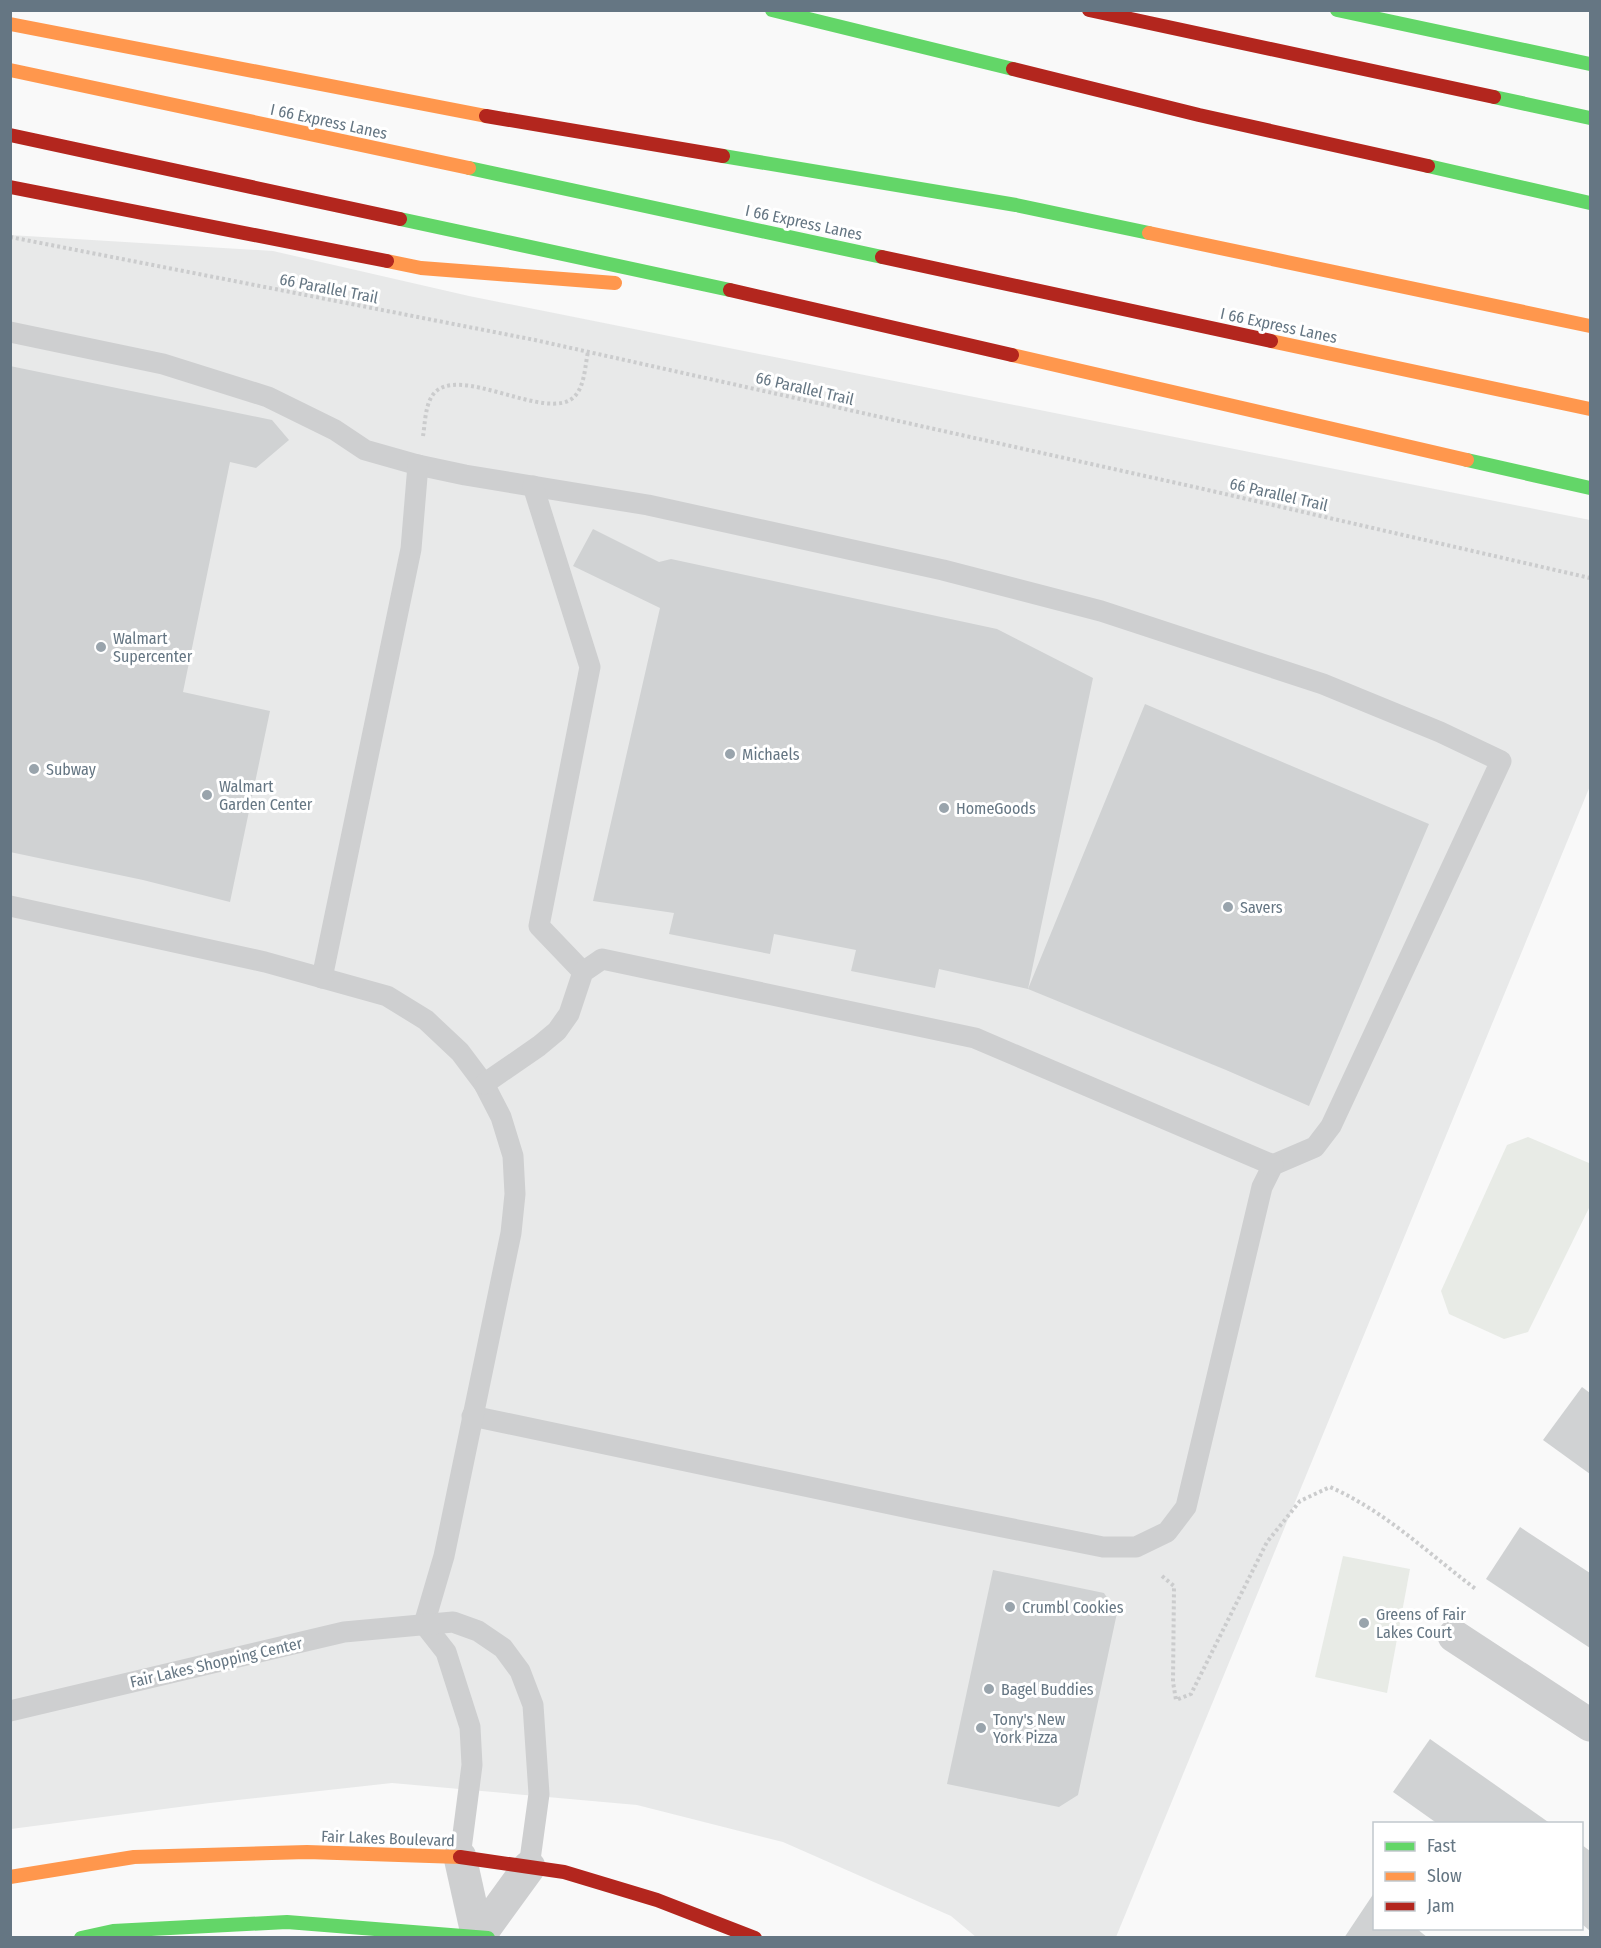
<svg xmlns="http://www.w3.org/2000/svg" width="1601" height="1948" font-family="'Fira Sans Condensed',sans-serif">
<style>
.built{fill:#e8e9e9}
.pitch{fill:#e8ebe6}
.building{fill:#d0d2d3}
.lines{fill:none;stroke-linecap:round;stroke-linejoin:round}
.path{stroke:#cbcccd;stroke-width:4;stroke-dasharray:3 3;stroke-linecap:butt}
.lane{stroke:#cecfd0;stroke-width:21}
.street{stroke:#cecfd0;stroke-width:33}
.fast{stroke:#63d668;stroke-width:14}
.slow{stroke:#ff974d;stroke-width:14}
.jam{stroke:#b3261e;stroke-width:14}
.poi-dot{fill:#99a4ac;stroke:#fff;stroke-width:2}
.labels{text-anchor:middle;stroke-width:6;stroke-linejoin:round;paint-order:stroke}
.street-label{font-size:16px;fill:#657683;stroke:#fff}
.poi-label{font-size:16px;fill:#657683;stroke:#fff;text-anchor:start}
</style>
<rect width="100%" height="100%" fill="#f9f9f9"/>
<!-- built -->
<polygon class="built" points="10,235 273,251 469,296 1590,520 1590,786 1116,1937 976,1937 951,1916 783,1842 637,1805 392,1783 210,1803 11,1829"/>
<!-- pitch -->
<g class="pitch">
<polygon points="1528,1137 1589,1163 1590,1167 1590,1206 1528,1332 1504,1339 1449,1314 1441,1291 1507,1145"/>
<polygon points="1343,1556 1410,1569 1387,1693 1315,1677"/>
</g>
<!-- building -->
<g class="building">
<polygon points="10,366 272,420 289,440 256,468 230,462 183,692 270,711 230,902 143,880 10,852"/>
<polygon points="593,529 659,562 671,559 997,629 1093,678 1028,989 939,969 935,988 851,971 856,950 774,934 770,954 669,934 674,913 593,901 660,608 573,566"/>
<polygon points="1145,704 1429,824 1309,1106 1226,1070 1028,989"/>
<polygon points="1582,1387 1590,1393 1590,1474 1543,1440"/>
<polygon points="1520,1527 1590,1573 1590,1648 1486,1579"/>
<polygon points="993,1570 1104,1593 1117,1613 1078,1795 1059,1807 947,1784"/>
<polygon points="1430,1739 1551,1824 1438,1824 1393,1792"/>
<polygon points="1582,1845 1590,1851 1590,1931 1582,1924"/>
<polygon points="1374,1893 1374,1928 1416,1928 1428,1938 1344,1938"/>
</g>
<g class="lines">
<!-- path -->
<g class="path">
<polyline points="10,237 535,340 1199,488 1590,578"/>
<path d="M423,436C425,424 425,407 432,396C455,360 549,425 575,396C585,385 585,365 588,352"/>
<path d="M1162,1576L1174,1586L1173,1682L1176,1700L1191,1694L1267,1542L1300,1501L1330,1487C1385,1511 1429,1554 1477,1590"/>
</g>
<!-- lane -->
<g class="lane">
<polyline points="10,332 163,364 268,397 335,430 365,450 418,465 465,475 648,505 943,570 1101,611 1323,684 1440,732 1501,761 1331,1126 1315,1147 1273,1165 1262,1187 1186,1507 1167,1532 1136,1547 1103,1547 923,1511 472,1416"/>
<polyline points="533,486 590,667 539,926 583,972"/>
<polyline points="10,906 265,962 387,996 426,1020 460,1052 484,1084 501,1117 513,1156 515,1194 511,1233 444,1556 424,1624"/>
<polyline points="322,978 411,549 418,465"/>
<polyline points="484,1084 539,1046 557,1031 569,1014 583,972 602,959 975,1038 1273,1165"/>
<polyline points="424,1624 446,1652 470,1727 472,1765 460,1857"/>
<polyline points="10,1711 344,1632 453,1622 478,1631 503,1648 520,1671 533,1705 539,1794 529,1867"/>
</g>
<!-- street -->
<g class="street">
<polyline points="1454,1636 1590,1725"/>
<polyline points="460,1857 478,1938"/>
<polyline points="479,1936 529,1867"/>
</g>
<!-- fast -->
<g class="fast">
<polyline points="772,10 1013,69"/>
<polyline points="1337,10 1590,64"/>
<polyline points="1494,97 1590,118"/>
<polyline points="723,156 1016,205 1149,233"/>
<polyline points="1428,166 1590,203"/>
<polyline points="469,168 882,257"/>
<polyline points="400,219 730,290"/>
<polyline points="1467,460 1590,488"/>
<polyline points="81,1938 113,1931 287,1922 488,1938"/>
</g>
<!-- slow -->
<g class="slow">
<polyline points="10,24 486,116"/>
<polyline points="10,70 469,168"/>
<polyline points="1149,233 1590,326"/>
<polyline points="387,261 421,268 615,283"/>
<polyline points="1271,341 1590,409"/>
<polyline points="1012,355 1467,460"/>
<polyline points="10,1877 134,1857 307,1852 460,1857"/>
</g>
<!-- jam -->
<g class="jam">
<polyline points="1089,10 1494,97"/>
<polyline points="1013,69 1199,115 1428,166"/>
<polyline points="486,116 723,156"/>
<polyline points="10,135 400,219"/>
<polyline points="10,187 387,261"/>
<polyline points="882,257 1271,341"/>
<polyline points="730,290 1012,355"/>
<polyline points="460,1857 564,1872 657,1900 755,1938"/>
</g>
</g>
<!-- markers -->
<g class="poi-dot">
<circle cx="101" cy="647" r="6"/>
<circle cx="730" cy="754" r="6"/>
<circle cx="34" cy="769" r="6"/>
<circle cx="207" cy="795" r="6"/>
<circle cx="944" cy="808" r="6"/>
<circle cx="1228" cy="907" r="6"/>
<circle cx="1010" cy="1607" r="6"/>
<circle cx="1364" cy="1623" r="6"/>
<circle cx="989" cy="1689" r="6"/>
<circle cx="981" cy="1728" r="6"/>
</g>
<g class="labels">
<!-- street labels -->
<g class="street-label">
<text transform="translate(329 121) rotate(12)" y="6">I 66 Express Lanes</text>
<text transform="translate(804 222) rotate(12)" y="6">I 66 Express Lanes</text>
<text transform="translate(329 288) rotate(11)" y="6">66 Parallel Trail</text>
<text transform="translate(1279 325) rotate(12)" y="6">I 66 Express Lanes</text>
<text transform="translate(805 388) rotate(13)" y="6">66 Parallel Trail</text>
<text transform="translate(1279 494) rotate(13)" y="6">66 Parallel Trail</text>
<text transform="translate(216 1662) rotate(-13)" y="6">Fair Lakes Shopping Center</text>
<text transform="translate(388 1838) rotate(2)" y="6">Fair Lakes Boulevard</text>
</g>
<!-- poi labels -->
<g class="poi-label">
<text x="113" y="644">Walmart<tspan x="113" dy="18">Supercenter</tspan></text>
<text x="742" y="760">Michaels</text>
<text x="46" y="775">Subway</text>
<text x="219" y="792">Walmart<tspan x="219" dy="18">Garden Center</tspan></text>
<text x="956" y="814">HomeGoods</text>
<text x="1240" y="913">Savers</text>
<text x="1022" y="1613">Crumbl Cookies</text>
<text x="1376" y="1620">Greens of Fair<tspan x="1376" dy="18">Lakes Court</tspan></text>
<text x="1001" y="1695">Bagel Buddies</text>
<text x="993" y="1725">Tony's New<tspan x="993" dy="18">York Pizza</tspan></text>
</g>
</g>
<!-- border -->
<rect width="1601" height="1948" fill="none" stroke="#657683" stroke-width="24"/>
<!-- legend -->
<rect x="1373" y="1822" width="210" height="108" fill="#ffffff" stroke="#c1c8cd" stroke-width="1.5"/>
<rect x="1385" y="1842" width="30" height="9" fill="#63d668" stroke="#c1c8cd" stroke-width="1.5"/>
<text x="1427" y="1852" font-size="18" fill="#657683">Fast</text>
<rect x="1385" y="1872" width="30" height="9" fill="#ff974d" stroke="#c1c8cd" stroke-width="1.5"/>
<text x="1427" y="1882" font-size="18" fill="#657683">Slow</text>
<rect x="1385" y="1902" width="30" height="9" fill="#b3261e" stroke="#c1c8cd" stroke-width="1.5"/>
<text x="1427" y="1912" font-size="18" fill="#657683">Jam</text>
</svg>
